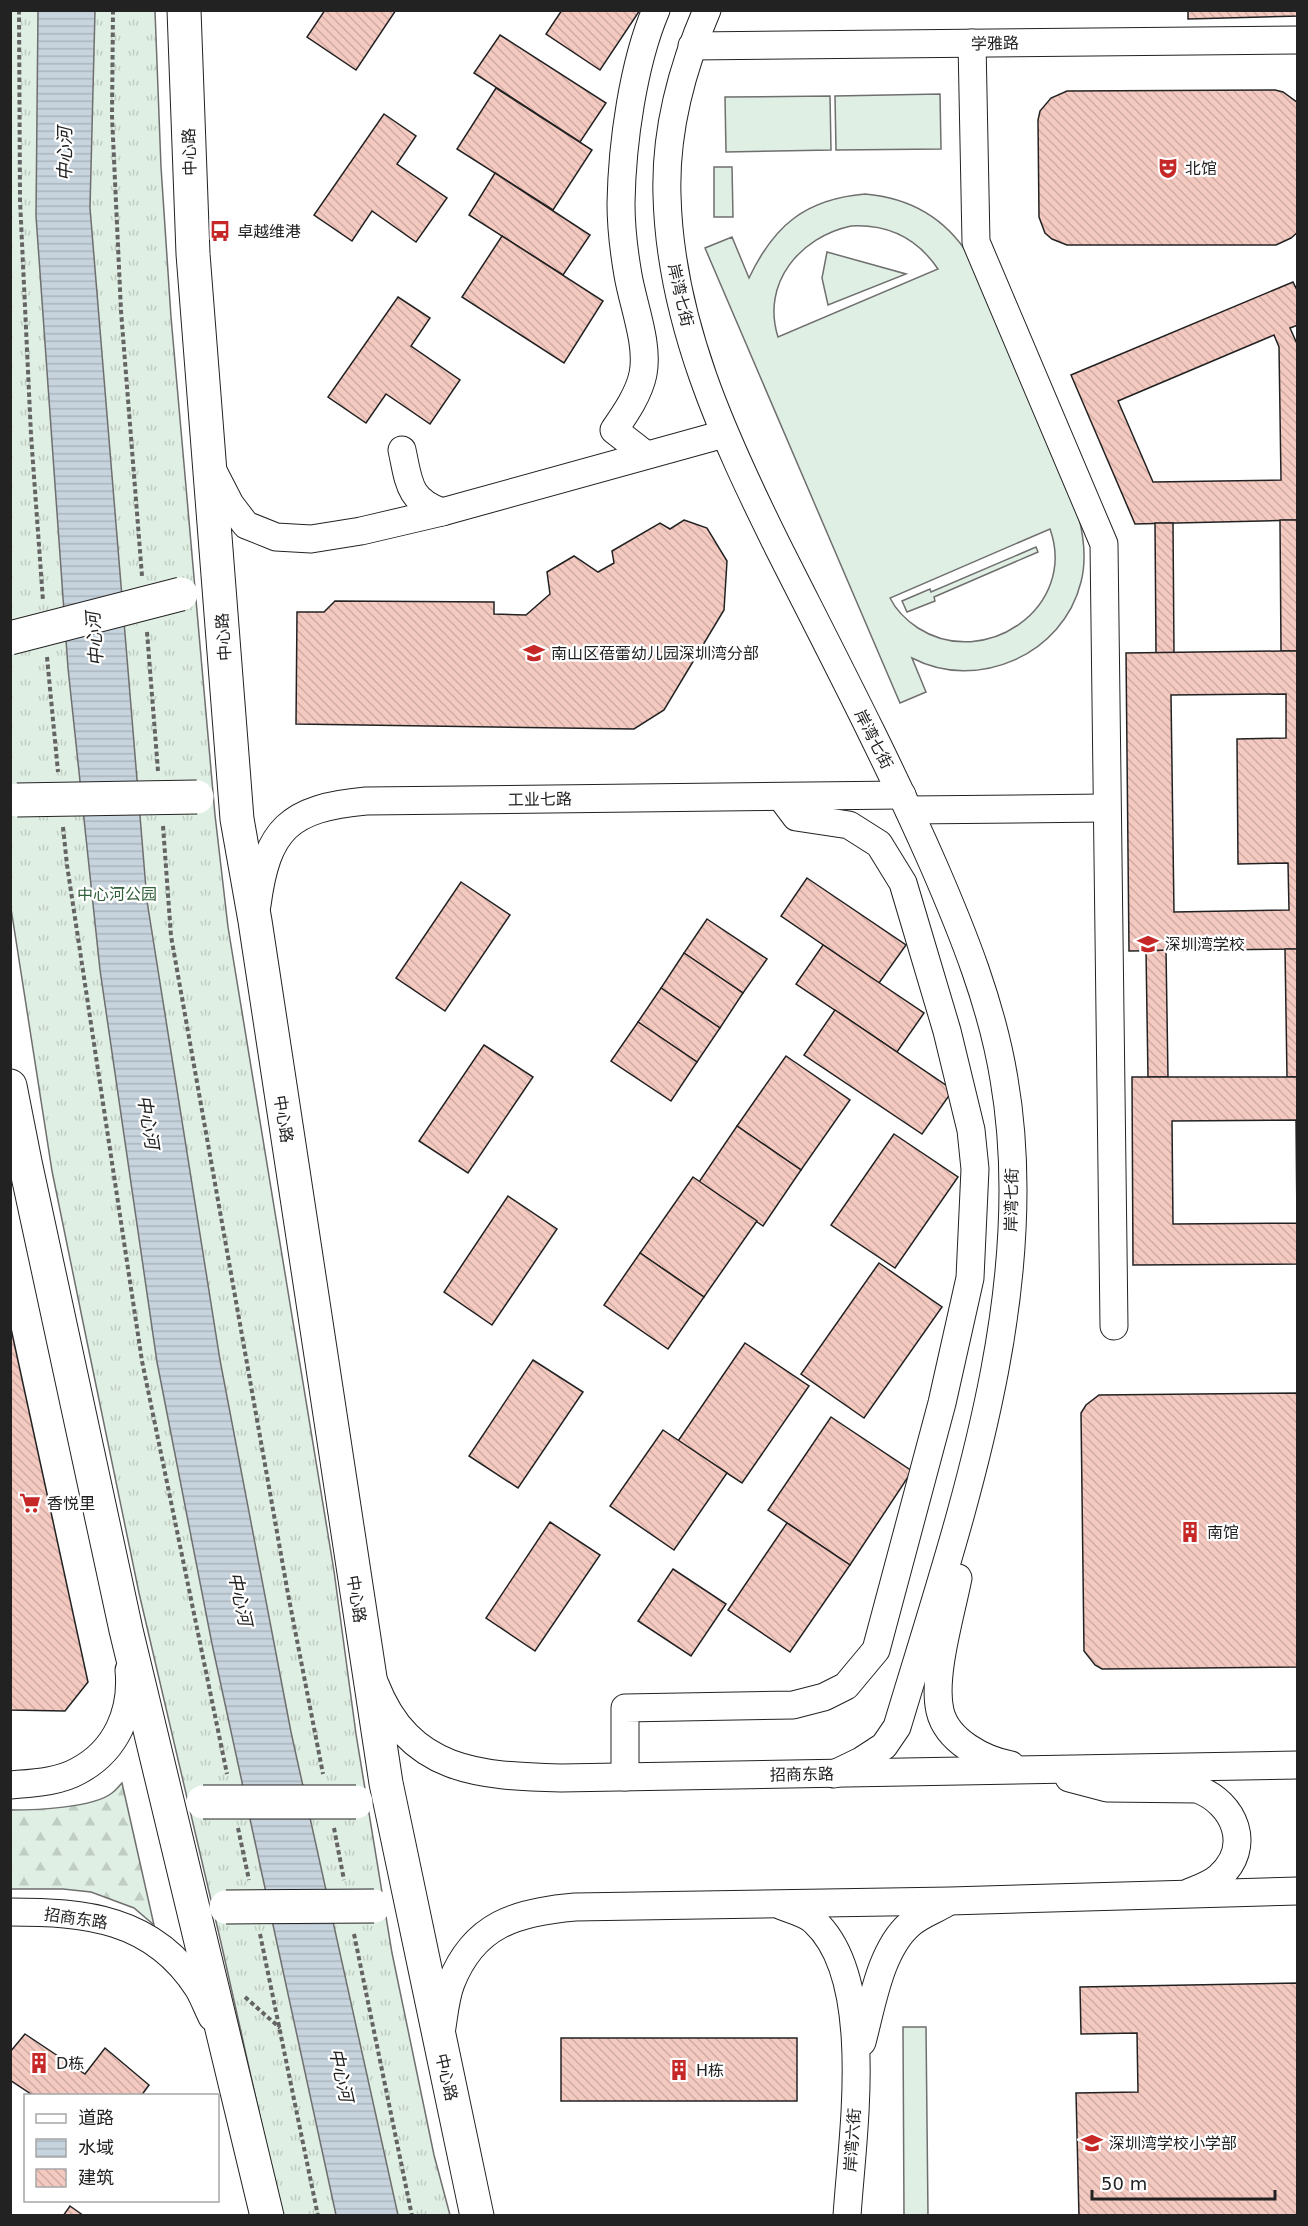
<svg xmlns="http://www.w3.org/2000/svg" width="1308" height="2226" font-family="'DejaVu Sans','Noto Sans SC',sans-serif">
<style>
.grass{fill:url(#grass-tufts);stroke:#6f6f6f;stroke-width:1.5}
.forest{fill:url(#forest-firs);stroke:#6f6f6f;stroke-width:1.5}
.garden{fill:#e0efe3;stroke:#6f6f6f;stroke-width:1.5;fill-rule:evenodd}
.water{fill:url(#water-rules);stroke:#6f6f6f;stroke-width:1.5}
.building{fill:url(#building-back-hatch);stroke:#222;stroke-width:1.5;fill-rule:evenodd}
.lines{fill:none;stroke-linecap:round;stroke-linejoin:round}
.minor-casing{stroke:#222;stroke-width:29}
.major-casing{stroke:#222;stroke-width:35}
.path{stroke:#646464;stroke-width:4;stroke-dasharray:4.5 3;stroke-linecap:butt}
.minor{stroke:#fff;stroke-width:27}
.major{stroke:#fff;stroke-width:33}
.major-bridge-casing{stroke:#222;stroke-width:35;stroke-linecap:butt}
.major-bridge{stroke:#fff;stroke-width:33}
.labels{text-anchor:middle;stroke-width:4.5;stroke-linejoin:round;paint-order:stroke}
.street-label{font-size:16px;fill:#222;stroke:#fff}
.poi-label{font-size:16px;fill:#222;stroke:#fff;text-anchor:start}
.park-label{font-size:16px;fill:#2f5e38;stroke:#fff}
.water-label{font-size:18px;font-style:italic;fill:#222;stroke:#fff}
</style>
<defs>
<pattern id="grass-tufts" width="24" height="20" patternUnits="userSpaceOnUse" patternTransform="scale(1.5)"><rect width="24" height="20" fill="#e0efe3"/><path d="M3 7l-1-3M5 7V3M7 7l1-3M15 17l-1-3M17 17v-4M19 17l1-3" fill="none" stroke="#c0cdc2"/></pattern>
<pattern id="forest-firs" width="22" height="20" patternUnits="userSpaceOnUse" patternTransform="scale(1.5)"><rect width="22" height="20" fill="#e0efe3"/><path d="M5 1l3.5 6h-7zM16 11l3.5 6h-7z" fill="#c0cdc2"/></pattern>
<pattern id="water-rules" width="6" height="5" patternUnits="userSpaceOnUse" patternTransform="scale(1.5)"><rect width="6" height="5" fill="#c7d3dd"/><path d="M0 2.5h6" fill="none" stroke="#abb5bd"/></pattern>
<pattern id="building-back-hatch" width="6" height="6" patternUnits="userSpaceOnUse" patternTransform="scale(1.5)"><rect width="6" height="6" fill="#f3c9c0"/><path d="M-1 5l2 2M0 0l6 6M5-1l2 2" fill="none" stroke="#d0aca5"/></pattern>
</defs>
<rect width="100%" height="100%" fill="#fff"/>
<!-- grass -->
<polygon class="grass" points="10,11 155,11 161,167 171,317 215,815 228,927 334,1571 356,1734 392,1953 434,2155 450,2215 282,2215 222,1947 139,1593 85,1332 52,1171 10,902"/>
<!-- forest -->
<path class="forest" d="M122,1783L154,1925L134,1908L91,1892L63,1889H11V1810C35,1810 93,1808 112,1793C116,1790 119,1786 122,1783Z"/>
<!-- garden -->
<g class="garden">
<polygon points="940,94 941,149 836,150 835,96"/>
<polygon points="830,96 831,150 726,152 725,97"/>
<polygon points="714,167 732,167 733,217 714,217"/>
<path d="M865,194C912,198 947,219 971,259L1078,514C1084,537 1087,559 1081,582C1063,655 977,692 912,658L926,692L900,703L705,248L732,237L749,278C774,225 806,199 865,194ZM851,226C888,224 917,238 938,269L778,337C761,283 800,237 851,226ZM1050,529C1078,607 985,671 918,628C906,620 896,610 890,598Z"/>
<polygon points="827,252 906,274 828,305 822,278"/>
<polygon points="1036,547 1038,552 934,597 935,601 907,612 902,601 930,589 931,592"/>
<polygon points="903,2027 926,2027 928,2215 904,2215"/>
</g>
<!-- water -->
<polygon class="water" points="38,11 95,11 90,208 147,901 220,1360 291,1732 398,2215 336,2215 212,1644 157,1362 100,970 68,668 36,216"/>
<!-- building -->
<g class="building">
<polygon points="325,10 396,10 356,70 307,37"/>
<polygon points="562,10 640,10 600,70 546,34"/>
<polygon points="1188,10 1298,10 1298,16 1188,19"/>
<polygon points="500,35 606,103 580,142 474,73"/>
<polygon points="496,88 592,150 553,210 457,149"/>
<polygon points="1275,90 1283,92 1298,103 1298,232 1291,238 1276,245 1067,245 1052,239 1045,233 1039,217 1038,120 1040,111 1051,98 1067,91"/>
<polygon points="384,114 416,136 397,164 447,198 416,242 372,211 352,241 314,215"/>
<polygon points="495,173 590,235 563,275 469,215"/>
<polygon points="502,236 603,301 564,363 462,297"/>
<path d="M1293,282L1298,292V325L1290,328L1298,346V520L1135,524L1071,375ZM1274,335L1279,347L1281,480L1153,482L1118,401Z"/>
<polygon points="398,297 430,318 411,346 460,380 430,424 386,394 366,423 328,397"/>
<polygon points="684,520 707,528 727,561 724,610 664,710 634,729 296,724 297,612 324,612 335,601 494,602 494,614 526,615 550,594 547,572 574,556 598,572 614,563 612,551 660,523 670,529"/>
<polygon points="1280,520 1298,520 1298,651 1281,651"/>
<polygon points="1155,523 1173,523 1174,653 1156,653"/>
<path d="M1281,651H1298V949L1129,951L1126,653ZM1286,694V738L1237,739L1238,864L1288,863L1289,910L1174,912L1171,695Z"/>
<polygon points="807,878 906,945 879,983 781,916"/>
<polygon points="461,882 510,915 445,1011 396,978"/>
<polygon points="707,919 767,959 743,993 684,953"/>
<polygon points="823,945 924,1013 897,1052 796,984"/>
<polygon points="1285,949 1298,949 1298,1077 1287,1077"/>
<polygon points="1166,950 1168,1077 1148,1077 1146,951"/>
<polygon points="684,953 743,993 720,1028 661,988"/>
<polygon points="661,988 720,1028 697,1062 638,1022"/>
<polygon points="835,1010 953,1090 922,1134 804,1055"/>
<polygon points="638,1022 697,1062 671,1101 611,1061"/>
<polygon points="484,1045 533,1077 468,1173 419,1141"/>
<polygon points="786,1056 850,1100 801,1170 737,1126"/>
<path d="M1132,1077H1298V1264L1133,1265ZM1296,1120L1297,1223L1173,1224L1172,1121Z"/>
<polygon points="737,1126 801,1170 763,1226 699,1182"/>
<polygon points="894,1134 958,1177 895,1268 831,1225"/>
<polygon points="693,1177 757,1221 704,1297 640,1253"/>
<polygon points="508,1196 557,1229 492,1325 444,1292"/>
<polygon points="640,1253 704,1297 668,1349 604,1305"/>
<polygon points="879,1263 942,1307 864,1418 801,1374"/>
<polygon points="10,1324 88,1682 65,1711 10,1710"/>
<polygon points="745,1343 809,1386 742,1483 678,1441"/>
<polygon points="533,1360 583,1392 518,1488 469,1456"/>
<polygon points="1298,1393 1298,1667 1102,1669 1095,1665 1084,1651 1081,1413 1086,1405 1099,1395"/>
<polygon points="831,1417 912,1471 850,1565 768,1510"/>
<polygon points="663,1430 727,1473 674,1550 610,1506"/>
<polygon points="550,1522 600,1555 535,1651 486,1618"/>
<polygon points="787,1523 850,1565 790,1652 728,1610"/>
<polygon points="673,1569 726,1604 691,1656 638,1621"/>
<polygon points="1298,1983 1298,2216 1079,2216 1076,2093 1138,2092 1137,2033 1081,2034 1080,1987"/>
<polygon points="25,2034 85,2074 105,2048 149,2085 141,2096 34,2096 10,2080 10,2052"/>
<rect x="561" y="2038" width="236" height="63"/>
<polygon points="70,2206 84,2216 63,2216"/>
</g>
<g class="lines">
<defs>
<g id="minor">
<path d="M707,10C682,68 665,132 667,195C670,321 723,436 778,547C831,652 886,757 933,864C963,933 992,1005 1004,1079C1041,1294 958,1523 897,1727L884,1746L861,1761L834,1774"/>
<polyline points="972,43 976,242 1104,544 1114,1326"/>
<polyline points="692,46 1298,40"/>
<path d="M402,450C409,482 408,500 442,512"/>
<path d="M646,455L614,430C625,414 639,394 643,374C649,344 633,305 628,275C624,252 621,226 621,203C622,144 633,64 656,10"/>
<polyline points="212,469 230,504 246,525 276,537 311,539 361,531 442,512 724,434"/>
<polyline points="909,810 1106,808"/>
<path d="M257,905C267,829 289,808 366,801L902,795"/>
<path d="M958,1578C951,1614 932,1676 940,1711C947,1741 984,1760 1011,1765"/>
<path d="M375,1684C409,1772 479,1776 561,1778L1298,1765"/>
<polyline points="625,1777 625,1708 793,1705 824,1697 846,1686 876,1650 942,1403 970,1278 975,1169 971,1130 947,1031 903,883 879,844 849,825 796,817 781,797"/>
<path d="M1069,1778L1107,1788L1197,1789C1235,1803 1253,1847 1219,1877C1211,1884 1200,1888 1190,1892"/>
<path d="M10,1785C32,1783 59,1782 78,1771C116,1751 133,1712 129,1670"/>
<path d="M782,1906C792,1910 808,1914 815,1922C877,1980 852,2137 847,2216"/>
<path d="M10,1912C85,1912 153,1918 198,1988C203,1996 207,2007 212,2017"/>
<path d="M441,2033C444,2017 445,1998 451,1983C474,1924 517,1912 575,1907L950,1901L1298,1891"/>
<path d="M862,2042C872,2005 880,1950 910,1924C920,1915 935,1910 946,1903"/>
</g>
<g id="major">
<polyline points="184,10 193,254 237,819 255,921 386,1783 477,2216"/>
<polyline points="10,1086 25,1162 126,1630 267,2216"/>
</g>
</defs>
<!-- minor casing -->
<use href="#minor" class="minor-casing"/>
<!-- major casing -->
<use href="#major" class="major-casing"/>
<!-- path -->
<g class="path">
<polyline points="19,10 20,200 31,435 43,601"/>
<polyline points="113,10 112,116 121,311 142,576"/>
<polyline points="147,632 158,771"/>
<polyline points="47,657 58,772"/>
<polyline points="163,826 171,936 288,1594 323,1774"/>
<polyline points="63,827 67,865 142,1361 227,1774"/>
<polyline points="238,1828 249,1880"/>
<polyline points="334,1828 344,1880"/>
<polyline points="260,1934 318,2216"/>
<polyline points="354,1934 412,2216"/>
<polyline points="245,1997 280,2028"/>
</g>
<!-- minor -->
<use href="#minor" class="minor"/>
<!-- major -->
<use href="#major" class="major"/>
<defs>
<g id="major-bridge">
<polyline points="10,638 181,594"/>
<polyline points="17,800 197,797"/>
<polyline points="203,1802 356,1802"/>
<polyline points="226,1907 374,1906"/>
</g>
</defs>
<!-- major-bridge casing -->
<use href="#major-bridge" class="major-bridge-casing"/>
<!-- major-bridge -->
<use href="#major-bridge" class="major-bridge"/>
</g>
<!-- icons -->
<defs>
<symbol id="theatre-bare" viewBox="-9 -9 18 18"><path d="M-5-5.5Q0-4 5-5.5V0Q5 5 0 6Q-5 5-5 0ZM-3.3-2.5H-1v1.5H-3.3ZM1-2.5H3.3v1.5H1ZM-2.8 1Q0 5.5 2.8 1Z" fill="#c62828" stroke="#fff" stroke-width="2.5" paint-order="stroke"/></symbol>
<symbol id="bus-bare" viewBox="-9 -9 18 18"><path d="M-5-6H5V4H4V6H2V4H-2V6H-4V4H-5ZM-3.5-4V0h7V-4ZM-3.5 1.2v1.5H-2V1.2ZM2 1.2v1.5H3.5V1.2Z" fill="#c62828" stroke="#fff" stroke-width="2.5" paint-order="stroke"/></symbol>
<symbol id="school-bare" viewBox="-9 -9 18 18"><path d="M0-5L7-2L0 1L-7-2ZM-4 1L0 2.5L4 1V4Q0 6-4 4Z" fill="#c62828" stroke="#fff" stroke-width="2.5" paint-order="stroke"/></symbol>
<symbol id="supermarket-bare" viewBox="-9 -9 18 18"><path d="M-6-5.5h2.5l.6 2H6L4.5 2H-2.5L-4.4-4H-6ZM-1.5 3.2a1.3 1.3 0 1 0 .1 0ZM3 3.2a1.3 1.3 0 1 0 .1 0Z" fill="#c62828" stroke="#fff" stroke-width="2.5" paint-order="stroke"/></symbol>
<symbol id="building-bare" viewBox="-9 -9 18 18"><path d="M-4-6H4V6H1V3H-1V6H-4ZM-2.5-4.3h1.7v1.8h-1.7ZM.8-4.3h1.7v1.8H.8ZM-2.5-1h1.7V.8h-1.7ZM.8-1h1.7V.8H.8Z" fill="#c62828" stroke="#fff" stroke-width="2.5" paint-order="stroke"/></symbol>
</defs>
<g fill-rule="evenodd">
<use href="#theatre-bare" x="1153" y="153" width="30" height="30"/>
<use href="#bus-bare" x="205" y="216" width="30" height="30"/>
<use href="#school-bare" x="519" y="638" width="30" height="30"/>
<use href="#school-bare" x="1133" y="929" width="30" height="30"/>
<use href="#supermarket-bare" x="15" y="1488" width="30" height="30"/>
<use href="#building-bare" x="1175" y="1517" width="30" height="30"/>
<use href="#building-bare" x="24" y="2048" width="30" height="30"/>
<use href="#building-bare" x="664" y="2055" width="30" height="30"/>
<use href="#school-bare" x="1077" y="2128" width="30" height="30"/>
</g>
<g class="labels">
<!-- street labels -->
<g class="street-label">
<text transform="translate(995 43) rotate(-1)" y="6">学雅路</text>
<text transform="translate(189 152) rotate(-92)" y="6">中心路</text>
<text transform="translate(681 295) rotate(77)" y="6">岸湾七街</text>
<text transform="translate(223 637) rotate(-94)" y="6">中心路</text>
<text transform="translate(874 739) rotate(63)" y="6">岸湾七街</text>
<text transform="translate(540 799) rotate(-1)" y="6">工业七路</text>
<text transform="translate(284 1119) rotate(81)" y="6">中心路</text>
<text transform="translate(1011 1200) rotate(-89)" y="6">岸湾七街</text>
<text transform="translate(357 1599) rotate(81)" y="6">中心路</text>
<text transform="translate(802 1774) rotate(-1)" y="6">招商东路</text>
<text transform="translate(76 1918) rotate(8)" y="6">招商东路</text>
<text transform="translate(447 2077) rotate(77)" y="6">中心路</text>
<text transform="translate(852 2140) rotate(-86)" y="6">岸湾六街</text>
</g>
<!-- poi labels -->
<g class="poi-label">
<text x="1185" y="174">北馆</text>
<text x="237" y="237">卓越维港</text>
<text x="551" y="659">南山区蓓蕾幼儿园深圳湾分部</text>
<text x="1165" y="950">深圳湾学校</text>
<text x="47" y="1509">香悦里</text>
<text x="1207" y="1538">南馆</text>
<text x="56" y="2069">D栋</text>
<text x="696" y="2076">H栋</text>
<text x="1109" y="2149">深圳湾学校小学部</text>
</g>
<!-- park labels -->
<g class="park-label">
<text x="117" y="900">中心河公园</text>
</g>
<!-- water labels -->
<g class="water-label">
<text transform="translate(65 154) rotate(-90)" y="6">中心河</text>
<text transform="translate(95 639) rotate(-94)" y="6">中心河</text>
<text transform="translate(148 1122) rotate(81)" y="6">中心河</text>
<text transform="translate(240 1599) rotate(78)" y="6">中心河</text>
<text transform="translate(341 2075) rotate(78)" y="6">中心河</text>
</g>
</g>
<!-- border -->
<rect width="1308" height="2226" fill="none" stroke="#222222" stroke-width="24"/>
<!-- legend -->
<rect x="24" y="2094" width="195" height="108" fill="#ffffff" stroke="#a7a7a7" stroke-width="1.5"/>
<rect x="36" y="2114" width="30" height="9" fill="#ffffff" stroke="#a7a7a7" stroke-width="1.5"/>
<text x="78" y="2124" font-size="18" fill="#222222">道路</text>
<rect x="36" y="2139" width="30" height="18" fill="url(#water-rules)" stroke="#a7a7a7" stroke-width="1.5"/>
<text x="78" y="2154" font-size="18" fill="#222222">水域</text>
<rect x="36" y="2169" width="30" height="18" fill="url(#building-back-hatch)" stroke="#a7a7a7" stroke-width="1.5"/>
<text x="78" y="2184" font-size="18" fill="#222222">建筑</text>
<!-- scale -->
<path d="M1092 2190v9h183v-9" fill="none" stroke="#222222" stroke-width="3"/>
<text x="1101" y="2190" font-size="18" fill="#222222" stroke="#ffffff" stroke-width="4.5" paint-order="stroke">50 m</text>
</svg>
